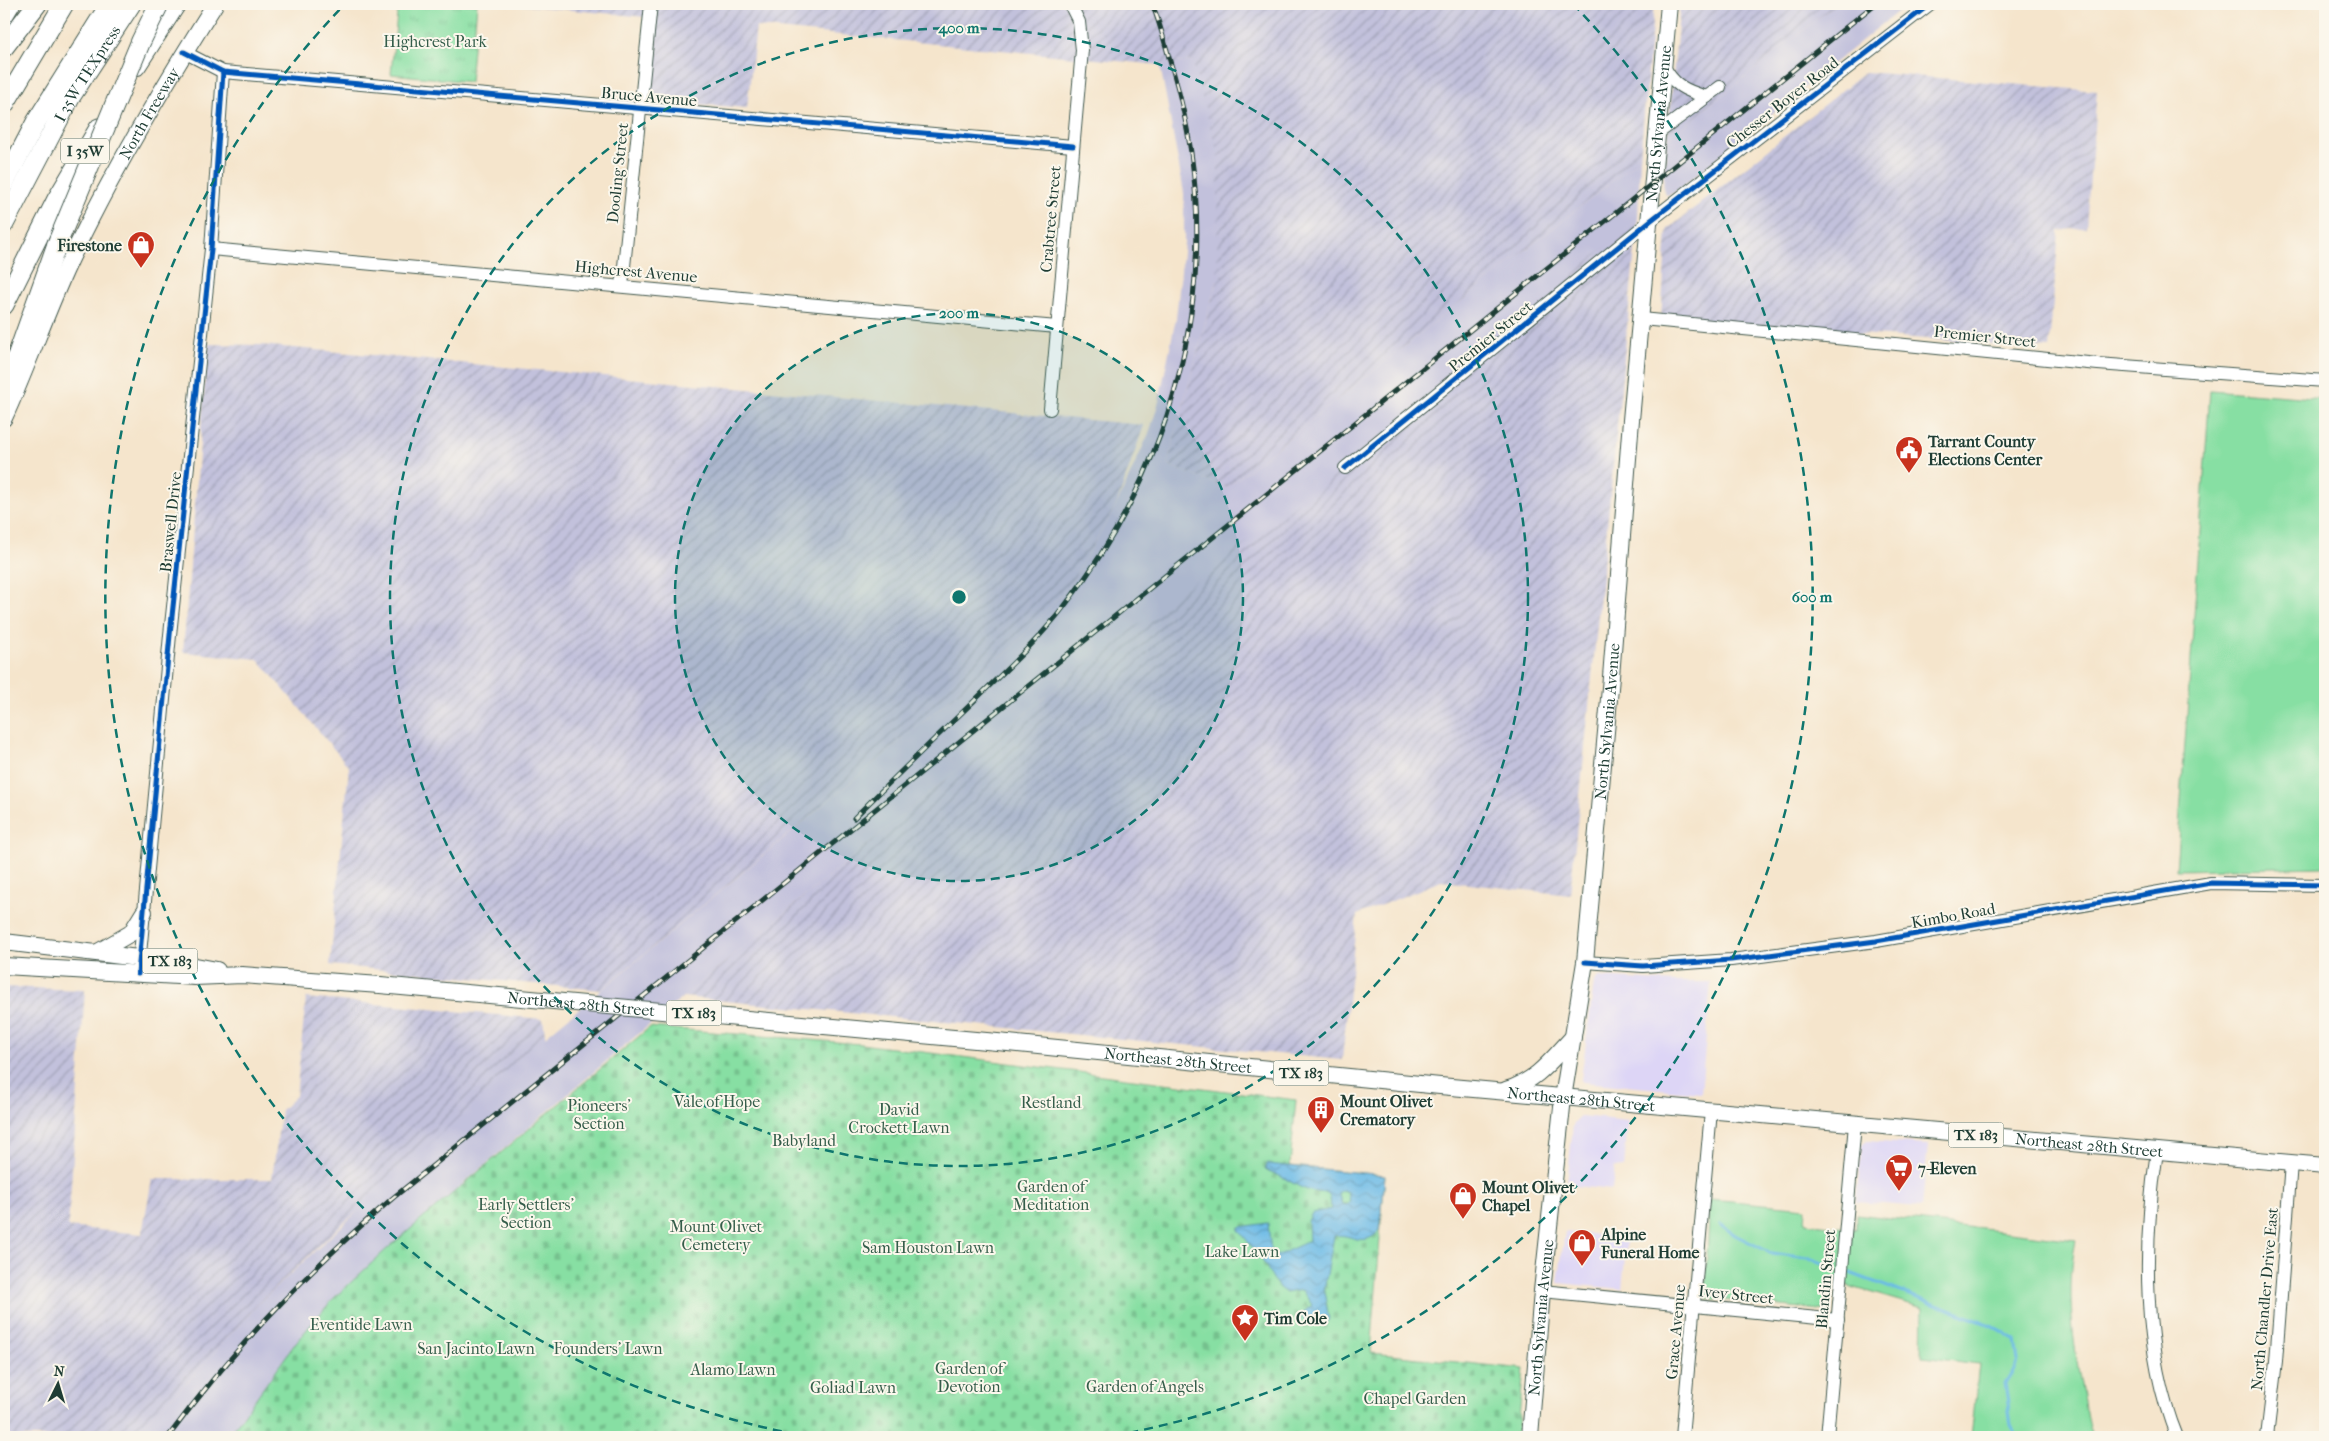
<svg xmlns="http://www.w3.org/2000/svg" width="2329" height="1441" font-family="'IM FELL French Canon',serif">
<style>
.built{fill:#ddd5f6}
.industrial{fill:url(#industrial-furrows)}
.railway{fill:#c2c1dc}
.green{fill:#87dfa3;stroke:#538e6c}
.cemetery{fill:url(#cemetery-stones);stroke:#538e6c}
.park{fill:url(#park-tufts);stroke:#538e6c}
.water{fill:url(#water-waves);stroke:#457c8d;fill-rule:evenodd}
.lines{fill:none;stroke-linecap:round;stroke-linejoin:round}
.stream{stroke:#6bbae6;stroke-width:3}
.minor-casing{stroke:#3f564b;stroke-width:14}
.major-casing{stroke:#3f564b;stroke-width:18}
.highway-casing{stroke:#3f564b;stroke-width:21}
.minor{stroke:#fff;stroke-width:12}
.major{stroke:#fff;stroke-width:16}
.highway{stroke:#fff;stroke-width:19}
.rail-casing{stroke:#1f3d34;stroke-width:5}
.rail{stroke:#fbf7ec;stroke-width:3;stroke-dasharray:9;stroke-linecap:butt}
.major-bridge-casing{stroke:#3f564b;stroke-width:18;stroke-linecap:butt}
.highway-bridge-casing{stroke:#3f564b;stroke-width:21;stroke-linecap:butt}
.major-bridge{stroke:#fff;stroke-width:16}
.highway-bridge{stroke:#fff;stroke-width:19}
.cycleway-casing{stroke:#fbf7ec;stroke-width:8}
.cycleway{stroke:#0057b8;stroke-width:5}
.ring{fill:none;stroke:#0f766e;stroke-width:2.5;stroke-dasharray:9 6}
.labels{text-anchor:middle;stroke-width:4;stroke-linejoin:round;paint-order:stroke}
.shield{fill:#fbf7ec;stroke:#61756b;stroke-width:1}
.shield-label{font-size:15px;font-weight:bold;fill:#1f3d34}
.park-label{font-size:16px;fill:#345d4a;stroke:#fbf7ec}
.street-label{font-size:16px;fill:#1f3d34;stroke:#fbf7ec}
.poi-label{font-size:16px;font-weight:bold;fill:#1f3d34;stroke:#fbf7ec;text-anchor:start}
.centre{fill:#0f766e;stroke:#fbf7ec;stroke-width:2.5}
.ring-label{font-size:15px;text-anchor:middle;font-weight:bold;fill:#0f766e;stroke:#fbf7ec;stroke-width:4;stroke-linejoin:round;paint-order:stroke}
</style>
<defs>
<pattern id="industrial-furrows" width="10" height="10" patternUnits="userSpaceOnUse" patternTransform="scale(1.25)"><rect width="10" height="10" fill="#c2c1dc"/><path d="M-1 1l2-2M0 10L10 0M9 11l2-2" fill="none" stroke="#9d9eb3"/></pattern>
<pattern id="cemetery-stones" width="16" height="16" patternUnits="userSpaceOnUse" patternTransform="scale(1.25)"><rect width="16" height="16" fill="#87dfa3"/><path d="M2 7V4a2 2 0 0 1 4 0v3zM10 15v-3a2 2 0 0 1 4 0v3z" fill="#74c08d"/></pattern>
<pattern id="park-tufts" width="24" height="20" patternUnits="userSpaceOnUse" patternTransform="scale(1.25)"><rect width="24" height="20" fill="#87dfa3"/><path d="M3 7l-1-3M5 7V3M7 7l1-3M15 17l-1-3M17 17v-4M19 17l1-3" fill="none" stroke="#74c08d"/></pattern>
<pattern id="water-waves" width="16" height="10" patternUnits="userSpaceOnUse" patternTransform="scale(1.25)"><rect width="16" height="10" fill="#6bbae6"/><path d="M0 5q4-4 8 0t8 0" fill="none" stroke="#5798bb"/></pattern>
</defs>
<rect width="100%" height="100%" fill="#fbf7ec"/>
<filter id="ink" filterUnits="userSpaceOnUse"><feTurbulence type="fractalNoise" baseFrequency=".02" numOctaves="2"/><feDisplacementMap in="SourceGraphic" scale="10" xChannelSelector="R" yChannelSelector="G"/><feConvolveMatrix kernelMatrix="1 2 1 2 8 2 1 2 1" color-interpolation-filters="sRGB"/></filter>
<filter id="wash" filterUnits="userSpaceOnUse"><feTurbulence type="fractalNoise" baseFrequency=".0096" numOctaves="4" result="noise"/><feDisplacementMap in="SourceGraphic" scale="20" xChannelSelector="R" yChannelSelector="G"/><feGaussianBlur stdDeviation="1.12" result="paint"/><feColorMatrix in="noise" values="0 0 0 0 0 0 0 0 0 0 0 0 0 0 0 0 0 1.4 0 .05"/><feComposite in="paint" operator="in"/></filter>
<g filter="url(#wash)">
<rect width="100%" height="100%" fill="#f5e5cc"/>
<!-- built -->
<g class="built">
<polygon points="1598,977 1675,982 1711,982 1701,1093 1583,1082 1581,1080 1594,983"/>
<polygon points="1581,1116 1628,1121 1624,1168 1615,1167 1612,1190 1567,1185 1573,1125"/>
<polygon points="1866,1141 1928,1145 1922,1207 1856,1202 1862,1145"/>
<polygon points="1565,1232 1627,1237 1622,1289 1558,1283"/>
</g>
<!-- industrial -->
<g class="industrial">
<polygon points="509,4 1654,4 1640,159 1226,488 1167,465 1217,280 1192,61 1160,65 756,27 747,108 648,100 656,18"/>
<polygon points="1680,4 1836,4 1667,140"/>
<polygon points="1865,72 2097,91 2086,227 2059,231 2049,348 1661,319 1667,230"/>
<polygon points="1638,219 1570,895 1441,881 1357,915 1342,1060 683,997 1073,674"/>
<polygon points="208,344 261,345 1144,425 1116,506 1069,586 1012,648 601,990 330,965 349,767 258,659 183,652"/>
<polygon points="4,987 85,990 68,1227 142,1234 152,1179 272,1179 281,1110 296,1096 306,998 543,1019 548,1056 342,1224 259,1303 193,1376 131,1437 4,1437"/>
</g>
<!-- railway -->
<g class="railway">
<polygon points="1836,4 1907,4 1674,193 1666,195 1663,187 1667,140"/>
<polygon points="1192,61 1218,154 1217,280 1167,465 1226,488 1640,159 1638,219 1339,472 1073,674 636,1036 465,1182 333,1299 297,1341 228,1437 131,1437 193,1376 259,1303 545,1037 1012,648 1069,586 1116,506 1150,431 1159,401 1176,318 1184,243 1184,193 1160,65"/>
</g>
<!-- green -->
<g class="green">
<polygon points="2210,390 2325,399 2325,867 2176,870"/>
<path d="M1710,1199L1806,1208L1805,1223L1856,1229V1214L2076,1240C2063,1302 2078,1367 2089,1429L2094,1437H1971L1979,1364L1922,1357L1923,1308L1852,1287L1834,1279L1829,1311L1705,1298Z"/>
</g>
<!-- cemetery -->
<polygon class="cemetery" points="650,1027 861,1044 1296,1100 1290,1166 1385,1175 1371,1353 1524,1369 1517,1437 228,1437 297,1341 333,1299 388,1248"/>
<!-- park -->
<polygon class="park" points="398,4 477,4 470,82 391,74"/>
<!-- water -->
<path class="water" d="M1267,1164L1385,1175L1380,1230C1362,1250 1352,1232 1334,1236L1324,1291L1329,1319L1325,1324L1305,1320L1302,1317L1304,1312L1312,1305L1302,1290L1286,1293L1278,1287L1264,1263L1239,1230L1240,1227L1268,1223L1271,1252L1276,1256L1309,1241L1308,1221L1312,1213L1331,1209L1330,1196L1326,1192C1303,1195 1287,1176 1265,1170ZM1343,1190L1348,1192L1350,1202L1346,1205L1342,1204L1338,1193Z"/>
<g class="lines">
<!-- stream -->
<g class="stream">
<polyline points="1720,1224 1735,1235 1771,1253 1808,1258 1835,1267"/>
<polyline points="1850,1273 1993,1326 2016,1341 2019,1361 2005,1383 2011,1425 2016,1437"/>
</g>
</g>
</g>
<g filter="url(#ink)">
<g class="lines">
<defs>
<g id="minor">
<polyline points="184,52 223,72 1073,146"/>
<path d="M1663,64C1672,85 1686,91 1707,97"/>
<polyline points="1657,134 1720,87"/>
<polyline points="211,249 1057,327"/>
<polyline points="622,286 651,4"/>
<polyline points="1642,319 2098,364 2325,381"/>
<polyline points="1050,409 1082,50 1079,22 1070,4"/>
<polyline points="1345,468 1650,221 1930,4"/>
<polyline points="1585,962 1643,966 1731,960 1876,941 2211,883 2325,885"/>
<polyline points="139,965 170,635 211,249 223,72"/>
<path d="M2157,1151C2143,1243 2142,1351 2177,1437"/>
<polyline points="1542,1291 1838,1320"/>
<polyline points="1682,1437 1711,1111"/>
<polyline points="1827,1437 1855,1124"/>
<polyline points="2267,1437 2276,1361 2291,1163"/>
</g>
<g id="major">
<polyline points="4,17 12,4"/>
<path id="s1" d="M4,418C27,368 45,315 68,265C110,175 162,88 215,4"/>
<polyline points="4,942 180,963 217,970"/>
<polyline points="98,952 131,933 144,912"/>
<polyline points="4,966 195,977 242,975 380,985"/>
<path id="s2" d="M1008,1043L1440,1086L2325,1166"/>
<path d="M1506,1090C1537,1081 1552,1059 1573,1037"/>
<path id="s3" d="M1530,1437L1542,1291L1563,1098L1585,962L1611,677L1631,420L1669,4"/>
</g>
<g id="highway">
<polyline points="4,47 37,4"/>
<polyline points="136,66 176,4"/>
<polyline points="4,105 64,4"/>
<polyline points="4,184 36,122 110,4"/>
<path id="s4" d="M4,224L71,96L131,4"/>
<polyline points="4,305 57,199 99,128"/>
<polyline points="4,393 57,244"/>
</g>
</defs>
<!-- minor casing -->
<use href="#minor" class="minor-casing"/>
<!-- major casing -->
<use href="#major" class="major-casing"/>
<!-- highway casing -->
<use href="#highway" class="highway-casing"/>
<!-- minor -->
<use href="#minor" class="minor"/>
<!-- major -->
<use href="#major" class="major"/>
<!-- highway -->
<use href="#highway" class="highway"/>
<defs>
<g id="rail">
<path d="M854,818C893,779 932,741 972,703C1003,672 1036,643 1063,608C1183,454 1229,260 1173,71C1166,49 1161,25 1152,4"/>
<path d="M168,1437C234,1348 309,1269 394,1197L1875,4"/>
</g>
</defs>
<!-- rail casing -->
<use href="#rail" class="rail-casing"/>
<!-- rail -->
<use href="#rail" class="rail"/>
<defs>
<g id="major-bridge">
<path id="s5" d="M380,985L1008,1043"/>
</g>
<polyline id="highway-bridge" points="57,244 141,41 159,4"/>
</defs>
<!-- major-bridge casing -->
<use href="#major-bridge" class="major-bridge-casing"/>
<!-- highway-bridge casing -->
<use href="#highway-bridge" class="highway-bridge-casing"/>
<!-- major-bridge -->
<use href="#major-bridge" class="major-bridge"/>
<!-- highway-bridge -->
<use href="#highway-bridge" class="highway-bridge"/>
<defs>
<g id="cycleway">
<polyline points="184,52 223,72 1073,146"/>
<polyline points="1345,468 1650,221 1930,4"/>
<polyline points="1585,962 1643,966 1731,960 1876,941 2211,883 2325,885"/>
<polyline points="138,974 170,635 211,249 223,72"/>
</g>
</defs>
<!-- cycleway casing -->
<use href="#cycleway" class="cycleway-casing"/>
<!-- cycleway -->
<use href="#cycleway" class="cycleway"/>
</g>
</g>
<!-- distance rings -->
<circle cx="959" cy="597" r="284" fill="#0f766e" fill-opacity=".12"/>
<g class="ring">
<circle cx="959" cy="597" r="284"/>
<circle cx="959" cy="597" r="569"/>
<path d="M811 1437A853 853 0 0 1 345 4M1573 4A853 853 0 0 1 1107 1437"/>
</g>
<!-- icons -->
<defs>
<symbol id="shop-pin" viewBox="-11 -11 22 30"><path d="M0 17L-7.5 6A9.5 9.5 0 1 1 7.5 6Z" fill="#c8321e" stroke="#fbf7ec"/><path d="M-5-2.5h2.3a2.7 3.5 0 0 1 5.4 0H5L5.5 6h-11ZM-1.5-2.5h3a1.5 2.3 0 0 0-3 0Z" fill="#fff"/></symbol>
<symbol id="civic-pin" viewBox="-11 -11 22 30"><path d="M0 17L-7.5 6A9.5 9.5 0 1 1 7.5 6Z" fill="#c8321e" stroke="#fbf7ec"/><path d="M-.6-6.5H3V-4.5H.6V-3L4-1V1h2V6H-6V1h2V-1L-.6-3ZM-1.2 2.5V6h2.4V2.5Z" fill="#fff"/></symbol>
<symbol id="building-pin" viewBox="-11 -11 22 30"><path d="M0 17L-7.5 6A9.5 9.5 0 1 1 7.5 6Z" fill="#c8321e" stroke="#fbf7ec"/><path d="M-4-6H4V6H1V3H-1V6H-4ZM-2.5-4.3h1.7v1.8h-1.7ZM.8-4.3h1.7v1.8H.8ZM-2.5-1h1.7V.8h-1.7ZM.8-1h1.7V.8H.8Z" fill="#fff"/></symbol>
<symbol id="supermarket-pin" viewBox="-11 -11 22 30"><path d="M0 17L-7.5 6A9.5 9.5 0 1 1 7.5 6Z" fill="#c8321e" stroke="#fbf7ec"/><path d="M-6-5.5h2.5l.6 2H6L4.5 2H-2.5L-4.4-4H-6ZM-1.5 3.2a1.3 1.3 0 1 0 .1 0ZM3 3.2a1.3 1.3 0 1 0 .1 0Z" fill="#fff"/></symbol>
<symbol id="sight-pin" viewBox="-11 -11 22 30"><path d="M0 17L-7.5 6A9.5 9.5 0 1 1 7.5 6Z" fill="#c8321e" stroke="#fbf7ec"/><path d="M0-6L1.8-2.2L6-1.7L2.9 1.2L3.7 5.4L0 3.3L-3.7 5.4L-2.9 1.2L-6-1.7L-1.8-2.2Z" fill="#fff"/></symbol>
</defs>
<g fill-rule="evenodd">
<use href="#shop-pin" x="125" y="229" width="32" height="43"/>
<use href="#civic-pin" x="1893" y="434" width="32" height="43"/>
<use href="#building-pin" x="1305" y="1094" width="32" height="43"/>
<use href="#supermarket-pin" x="1883" y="1152" width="32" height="43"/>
<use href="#shop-pin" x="1447" y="1180" width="32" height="43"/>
<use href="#shop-pin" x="1566" y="1227" width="32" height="43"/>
<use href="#sight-pin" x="1229" y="1302" width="32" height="43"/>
</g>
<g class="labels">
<!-- shield labels -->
<g class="shield">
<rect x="61" y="138.5" width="48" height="25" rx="4"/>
<rect x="142.5" y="948.5" width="55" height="25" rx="4"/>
<rect x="666.5" y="1000.5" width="55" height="25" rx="4"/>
<rect x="1273.5" y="1060.5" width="55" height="25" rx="4"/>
<rect x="1948.5" y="1122.5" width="55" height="25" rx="4"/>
</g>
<g class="shield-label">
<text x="85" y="156">I 35W</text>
<text x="170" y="966">TX 183</text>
<text x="694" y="1018">TX 183</text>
<text x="1301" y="1078">TX 183</text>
<text x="1976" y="1140">TX 183</text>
</g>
<!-- park labels -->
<g class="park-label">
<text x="435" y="47">Highcrest Park</text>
<text x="717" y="1107">Vale of Hope</text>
<text x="1051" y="1108">Restland</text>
<text x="599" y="1111">Pioneers’<tspan x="599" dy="18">Section</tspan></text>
<text x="899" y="1115">David<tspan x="899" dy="18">Crockett Lawn</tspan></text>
<text x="804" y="1146">Babyland</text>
<text x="1051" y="1192">Garden of<tspan x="1051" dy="18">Meditation</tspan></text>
<text x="526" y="1210">Early Settlers’<tspan x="526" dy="18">Section</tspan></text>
<text x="716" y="1232">Mount Olivet<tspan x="716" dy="18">Cemetery</tspan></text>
<text x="928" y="1253">Sam Houston Lawn</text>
<text x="1242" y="1257">Lake Lawn</text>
<text x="361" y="1330">Eventide Lawn</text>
<text x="476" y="1354">San Jacinto Lawn</text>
<text x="608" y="1354">Founders’ Lawn</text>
<text x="969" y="1374">Garden of<tspan x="969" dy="18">Devotion</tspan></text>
<text x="733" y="1375">Alamo Lawn</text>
<text x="1145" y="1392">Garden of Angels</text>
<text x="853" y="1393">Goliad Lawn</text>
<text x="1415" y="1404">Chapel Garden</text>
</g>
<!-- street labels -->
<g class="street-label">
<text dy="6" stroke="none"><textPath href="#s4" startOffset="172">I 35W TEXpress</textPath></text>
<text transform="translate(649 96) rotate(5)" y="6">Bruce Avenue</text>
<text transform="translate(1782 102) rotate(-38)" y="6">Chesser Boyer Road</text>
<text dy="6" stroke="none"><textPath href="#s1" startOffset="338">North Freeway</textPath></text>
<text dy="6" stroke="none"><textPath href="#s3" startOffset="1320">North Sylvania Avenue</textPath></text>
<text transform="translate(617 173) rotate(-84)" y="6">Dooling Street</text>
<text transform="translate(1050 219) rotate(-85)" y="6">Crabtree Street</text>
<text transform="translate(636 271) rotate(5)" y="6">Highcrest Avenue</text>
<text transform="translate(1490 336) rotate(-39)" y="6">Premier Street</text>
<text transform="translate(1985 336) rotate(6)" y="6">Premier Street</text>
<text transform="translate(170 522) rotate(-84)" y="6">Braswell Drive</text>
<text dy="6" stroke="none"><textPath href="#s3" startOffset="720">North Sylvania Avenue</textPath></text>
<text transform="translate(1953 915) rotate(-10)" y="6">Kimbo Road</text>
<text dy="6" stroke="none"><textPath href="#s5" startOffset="202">Northeast 28th Street</textPath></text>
<text dy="6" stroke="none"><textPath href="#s2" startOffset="171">Northeast 28th Street</textPath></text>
<text dy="6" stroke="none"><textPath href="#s2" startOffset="576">Northeast 28th Street</textPath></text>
<text dy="6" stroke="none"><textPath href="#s2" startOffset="1086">Northeast 28th Street</textPath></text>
<text transform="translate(1825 1279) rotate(-85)" y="6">Blandin Street</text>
<text transform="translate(1736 1294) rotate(6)" y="6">Ivey Street</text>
<text transform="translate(2264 1299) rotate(-85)" y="6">North Chandler Drive East</text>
<text dy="6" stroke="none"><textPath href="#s3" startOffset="120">North Sylvania Avenue</textPath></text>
<text transform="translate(1675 1332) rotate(-85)" y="6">Grace Avenue</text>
</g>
<!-- poi labels -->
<g class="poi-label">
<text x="122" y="251" text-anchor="end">Firestone</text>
<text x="1928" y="447">Tarrant County<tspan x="1928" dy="18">Elections Center</tspan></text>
<text x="1340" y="1107">Mount Olivet<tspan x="1340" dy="18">Crematory</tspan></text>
<text x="1918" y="1174">7-Eleven</text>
<text x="1482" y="1193">Mount Olivet<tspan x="1482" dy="18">Chapel</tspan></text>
<text x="1601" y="1240">Alpine<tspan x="1601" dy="18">Funeral Home</tspan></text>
<text x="1264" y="1324">Tim Cole</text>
</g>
</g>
<circle cx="959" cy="597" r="8" class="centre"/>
<g class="ring-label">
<text x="959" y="33">400 m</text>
<text x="959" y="318">200 m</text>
<text x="1812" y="602">600 m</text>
</g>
<!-- margin -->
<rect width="2329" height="1441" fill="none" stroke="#fbf7ec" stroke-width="20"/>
<!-- north arrow -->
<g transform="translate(58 1384) rotate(5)" stroke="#fbf7ec" stroke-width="4" paint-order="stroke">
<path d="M0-4L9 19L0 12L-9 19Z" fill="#1f3d34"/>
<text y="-8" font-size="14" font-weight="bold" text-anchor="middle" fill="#1f3d34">N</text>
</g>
</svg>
